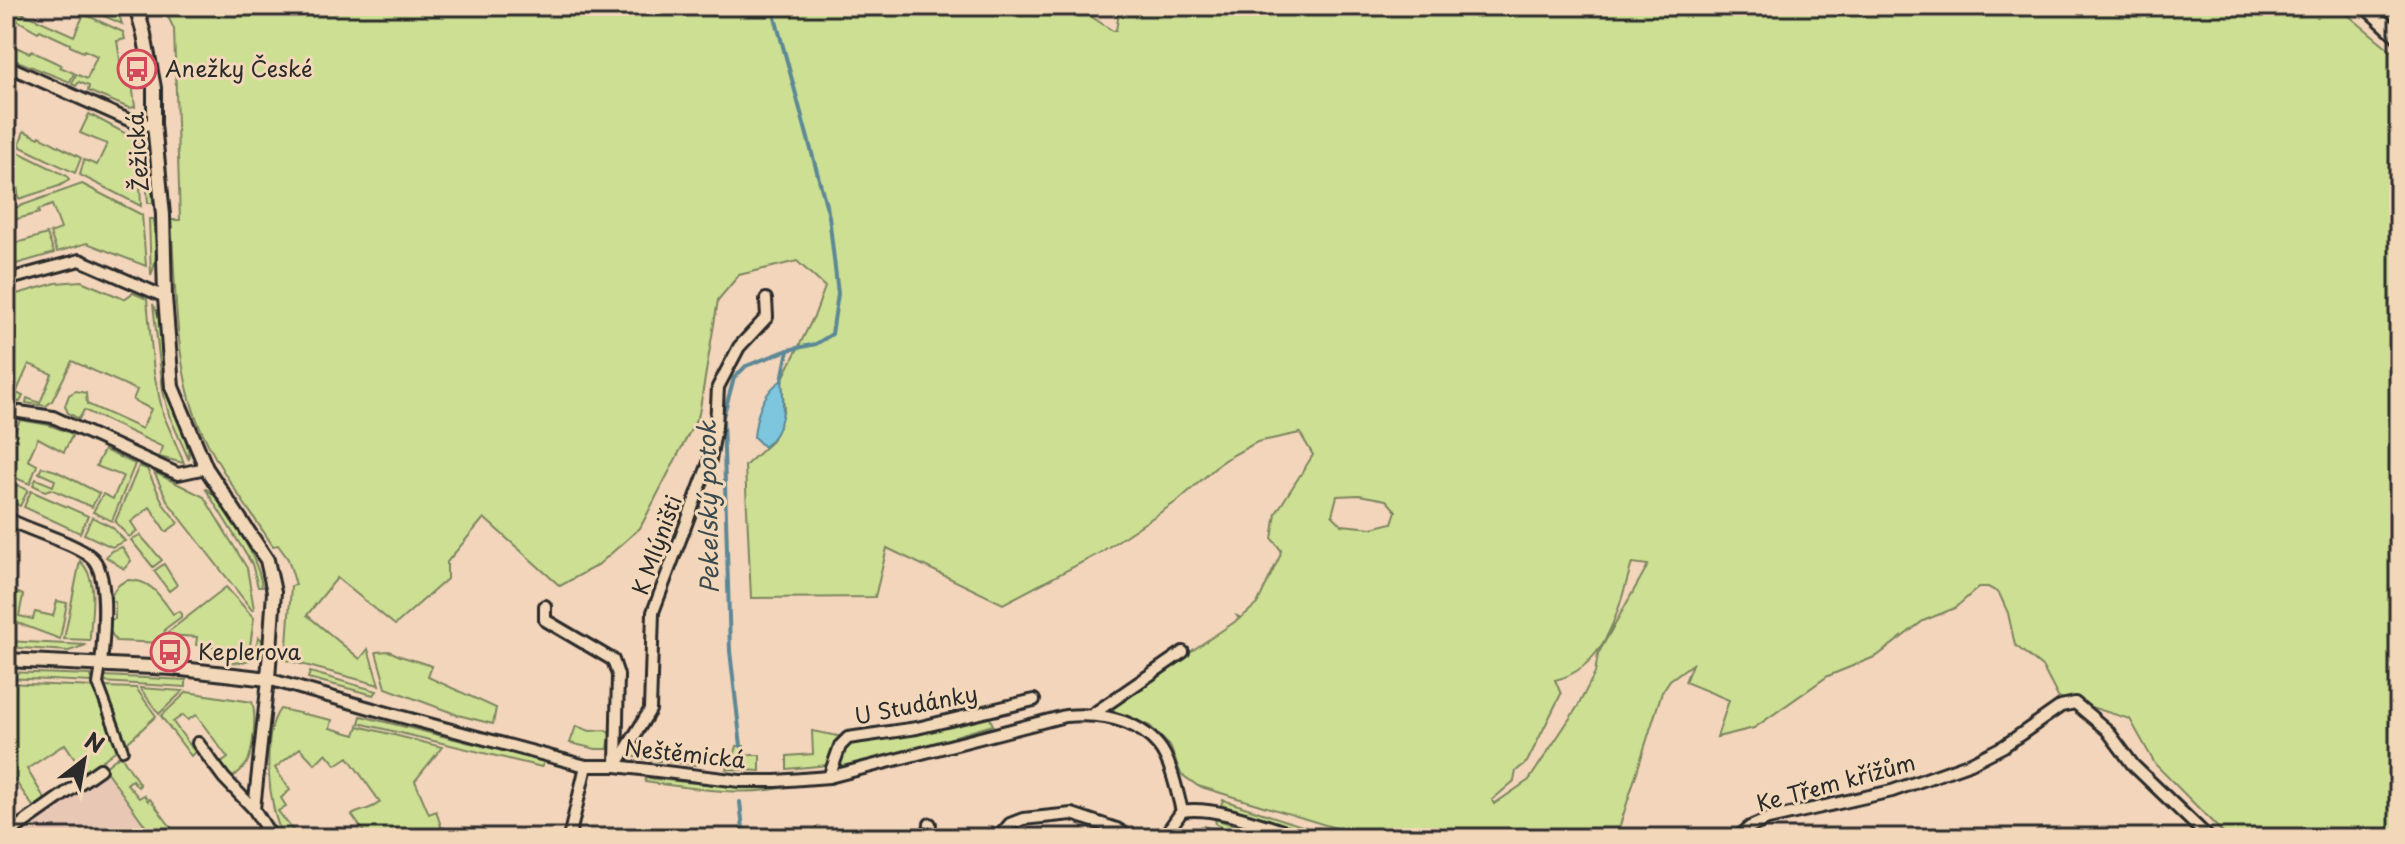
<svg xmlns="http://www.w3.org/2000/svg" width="2405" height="844" font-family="'Playpen Sans',sans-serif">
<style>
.built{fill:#e9c7b5}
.green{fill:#cddf93;stroke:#7c855f;stroke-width:2;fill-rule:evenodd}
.water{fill:#7dc6dd;stroke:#5c8896;stroke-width:2}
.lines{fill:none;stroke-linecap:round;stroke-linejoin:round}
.stream{stroke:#5c8896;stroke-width:4}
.pedestrian-casing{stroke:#2b2b2b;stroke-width:14}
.minor-casing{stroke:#2b2b2b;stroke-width:16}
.tertiary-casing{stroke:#2b2b2b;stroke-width:18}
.pedestrian{stroke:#f2d8b9;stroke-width:8}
.minor{stroke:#f2d8b9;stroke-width:10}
.tertiary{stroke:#f2d8b9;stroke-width:12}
.labels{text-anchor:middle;stroke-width:6;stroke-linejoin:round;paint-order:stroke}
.poi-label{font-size:22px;fill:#2b2b2b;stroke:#f2d8b9;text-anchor:start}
.street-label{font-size:22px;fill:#2b2b2b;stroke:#f2d8b9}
.water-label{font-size:24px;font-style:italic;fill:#3b4a4f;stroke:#f2d8b9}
</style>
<rect width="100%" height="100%" fill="#f3d5bb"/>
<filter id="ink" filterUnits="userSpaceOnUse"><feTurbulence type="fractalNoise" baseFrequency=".0125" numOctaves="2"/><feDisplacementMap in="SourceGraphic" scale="16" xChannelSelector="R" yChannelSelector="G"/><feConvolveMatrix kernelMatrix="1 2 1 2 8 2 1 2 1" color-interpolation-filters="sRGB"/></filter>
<g filter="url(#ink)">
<!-- built -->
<polygon class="built" points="107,772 154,838 11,838 77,793"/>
<!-- green -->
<g class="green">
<polygon points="82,6 116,6 122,24"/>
<path d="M163,6H1086L1092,17L1113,31L1116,30L1118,19L1116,6H2337L2399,57V838H2228L2155,764L2130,719L2058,697L2043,668L2015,645L2008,613L1999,593L1988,587H1979L1955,608L1923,621L1877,656L1828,676L1754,728L1717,737L1729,700L1685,682L1692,664L1670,680L1662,692L1616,838H1368L1198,786L1181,774L1170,746L1150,726L1107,708L1239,619L1237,616L1241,618L1257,604L1280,556L1281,550L1272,539L1276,513L1313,455L1300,433L1257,442L1224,460L1179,500L1098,554L1003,604L887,548L875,597L751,598L745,466L772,441L784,409L782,380L815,314L825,287L797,261L739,275L718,300L699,414L640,528L598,565L560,586L484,518L447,562V579L395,625L337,578L307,615L360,659L368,649L379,685L286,660L291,586L296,585L288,559L278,545L273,546C247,506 215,465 197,420C174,360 176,284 171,220H180L174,29ZM1359,495L1386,500L1396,511L1392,523L1372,528L1342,525L1332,515L1337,496ZM1632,563L1648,565L1598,654L1595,673L1578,706L1529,780L1494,804L1492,800L1514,781L1516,771L1527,762L1561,694L1555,680C1607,668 1619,607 1632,563Z"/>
<polygon points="9,7 74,36 84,14 123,32 125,39 117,41 121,65 130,66 135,107 129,108 88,91 89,86 79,82 76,86 72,84 76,74 87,79 97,56 84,50 83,52 70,46 70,44 40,30 38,32 13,18 6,32 6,9"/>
<polygon points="16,47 29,53 31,51 61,65 60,67 74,73 70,82 12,59 11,57"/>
<polygon points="89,114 138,140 141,206 80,175 84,160 97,165 107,144 80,133"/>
<polygon points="24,131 39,138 40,136 81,158 75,173 21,147 20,143"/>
<polygon points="143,141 149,154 153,203 148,203"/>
<polygon points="14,150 67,176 69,180 59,186 19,199 11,153"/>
<polygon points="82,184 142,215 146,266 87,243 57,252 50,233 61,229 52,205 38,210 39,213 6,222 6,211"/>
<path d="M149,219H153C155,237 159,258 151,275Z"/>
<polygon points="47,234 54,253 6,267 6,246"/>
<polygon points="81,281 124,299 133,293 147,299 154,373 163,414 184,463 159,457 163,447 84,410 79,419 68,413 65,406 69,395 76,391 86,393 87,404 142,429 151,409 133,400 137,390 72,361 52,401 46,406 26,403 27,398 40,403 52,374 29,364 16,393 23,396 20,402 6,399 6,386 13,371 6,368 6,297 56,283"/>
<path d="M153,304C170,337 163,377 174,411C179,428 190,442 189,460L169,415L163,391Z"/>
<polygon points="20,420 49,425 73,434 64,452 38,438 28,460 37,465 30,484 6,474 6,449"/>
<polygon points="104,450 135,464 112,521 93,512 103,494 113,499 123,476 96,466"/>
<polygon points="139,466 147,469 164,505 178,523 166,532 150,507 131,522 137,531 129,537 115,522"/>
<polygon points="42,467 56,471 99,493 92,507 51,489 45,491 33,485 36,479 53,486 55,480 39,473"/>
<polygon points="154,472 204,497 247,568 254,609 252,610 168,502"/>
<polygon points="6,480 28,490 20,506 6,499"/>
<path d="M205,488C227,502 259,561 262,587H258L252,564Z"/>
<polygon points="31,491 88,516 80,533 24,507"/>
<polygon points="92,517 112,527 125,541 112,547 84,534"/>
<polygon points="140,535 162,560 153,567 131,540"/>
<polygon points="122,547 131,561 124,569 106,557 111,551"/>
<path d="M80,561C100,580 90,615 90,640L64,639Z"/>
<polygon points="164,564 177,585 169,591 154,571"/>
<path d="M128,580C152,580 160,596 173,614L179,611L181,614V617L165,629L163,643L116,641L110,631L108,620L115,619V602L110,601C113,590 117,584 128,580Z"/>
<polygon points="226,587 254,618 250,646 241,651 196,645 197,637 168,635 168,632"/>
<polygon points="14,591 23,595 19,616 33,619 35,612 53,616 57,601 67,603 60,639 7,619 6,602 10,602"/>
<path d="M259,637L263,642C257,659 247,664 229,662L230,656H248L255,648Z"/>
<polygon points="6,641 86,645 69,651 6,647"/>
<polygon points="389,651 400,656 432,666 428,677 496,708 493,724 458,715 386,688 376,652"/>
<polygon points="6,672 91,675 92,682 6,678"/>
<polygon points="310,672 377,691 374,695 308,678"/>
<polygon points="103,676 186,680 186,687 102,682"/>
<polygon points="6,683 94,687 119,748 85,774 65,744 27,769 46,801 35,809 6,768"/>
<polygon points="103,687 136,688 156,716 125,745"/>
<polygon points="140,688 183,691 159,714"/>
<path d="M187,692L252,702C257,715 253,752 247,763C243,769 237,774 232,778L220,764L228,758L196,715L188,720L183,715L173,722L195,752L191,756L161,716Z"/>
<path d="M280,709L332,720L330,728L355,735L358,726L442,747L415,781L429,814L436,811L441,826L437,838H399L393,835L391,838H357L364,832L352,815C362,809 372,810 380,802L348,757L336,765L326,753L315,764L300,748L275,768L290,790L281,798L286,806L278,811L295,833L283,836C268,808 261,735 280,709Z"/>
<polygon points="361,716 544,761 542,767 359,723"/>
<polygon points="989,716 993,725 955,736 955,739 842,766 838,763 842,748 849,741 920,732"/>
<polygon points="576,726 590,731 606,730 610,734 608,749 596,749 570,743"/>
<polygon points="812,731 843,737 828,765 787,769 787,756 813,754"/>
<polygon points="737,746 744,746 744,755 760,755 760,771 726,769 734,756"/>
<polygon points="646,747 661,750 660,761 630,756 630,752 633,748 645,751"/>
<polygon points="666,751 697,755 695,765 665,761"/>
<polygon points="119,756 122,757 140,785 138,787 132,780 127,784 139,798 144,795 148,801 150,799 179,838 154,838 104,768"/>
<path d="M646,778L735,787L790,786C743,798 693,788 645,782Z"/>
<polygon points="1223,800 1314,830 1340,835 1339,838 1309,833 1221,805"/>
<path d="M1215,819L1272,838C1253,838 1233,834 1216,824Z"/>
<polygon points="1203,826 1242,838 1184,838 1189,831"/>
</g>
<!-- water -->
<path class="water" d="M782,380C784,406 786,429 764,447L754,437C756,415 763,392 782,380Z"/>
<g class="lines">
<!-- stream -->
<g class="stream">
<polyline points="782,380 788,350"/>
<polyline points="741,746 730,651 723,417 734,378 746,366 788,350 816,344 832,334 838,294 829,216 772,6"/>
<polyline points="740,802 744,838"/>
</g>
<defs>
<polyline id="pedestrian" points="101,665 98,684 123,750"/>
<g id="minor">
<polyline points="12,68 140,125 154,124"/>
<polyline points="6,280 80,260 165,297"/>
<polyline points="6,410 53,417 178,474 206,468"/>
<path d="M6,518C30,531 73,542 91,557C111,573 103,641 101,665"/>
<polyline points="545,606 545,620 613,660 618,675 616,764"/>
<polyline points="1093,714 1183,652"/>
<polyline points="198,743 224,778 254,809"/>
<polyline points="616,766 650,710 653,612 710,460 716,426 718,387 739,347 767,317 766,299"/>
<polyline points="829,777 840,746 848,738 917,728 1034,700"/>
<path d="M1182,811C1216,805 1270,828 1305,838"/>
<polyline points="6,835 100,769"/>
<path d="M272,838L254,809L268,679L384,712L586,766H616L740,781H776L829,777L1065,716C1098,713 1135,718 1158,745C1171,760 1177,792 1182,811"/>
<polyline points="442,838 443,835 449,838"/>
<polyline points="569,838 586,766"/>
<polyline points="928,838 930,824"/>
<polyline points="998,838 1010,824 1023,819 1072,814 1117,829 1131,838"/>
<polyline points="1163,838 1182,811"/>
<polyline points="1737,838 1750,827 1768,819 1892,791 1971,763 2004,746 2061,706 2075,703 2107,730 2133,765 2209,838"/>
</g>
<g id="tertiary">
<polyline points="2365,6 2399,37"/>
<polyline points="6,660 173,668 268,679 274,592 267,560 206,468 172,387 165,297 163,215 154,124 154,88 144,34 136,6"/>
</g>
</defs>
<!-- pedestrian casing -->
<use href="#pedestrian" class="pedestrian-casing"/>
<!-- minor casing -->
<use href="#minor" class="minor-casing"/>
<!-- tertiary casing -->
<use href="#tertiary" class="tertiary-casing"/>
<!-- pedestrian -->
<use href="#pedestrian" class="pedestrian"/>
<!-- minor -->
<use href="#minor" class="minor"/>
<!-- tertiary -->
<use href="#tertiary" class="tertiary"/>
</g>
</g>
<!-- icons -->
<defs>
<symbol id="bus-ring" viewBox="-11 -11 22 22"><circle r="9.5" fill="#f2d8b9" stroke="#d1495b" stroke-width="1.5"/><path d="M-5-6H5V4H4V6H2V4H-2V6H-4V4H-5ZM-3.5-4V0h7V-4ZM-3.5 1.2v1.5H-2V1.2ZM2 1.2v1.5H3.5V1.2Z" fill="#d1495b"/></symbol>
</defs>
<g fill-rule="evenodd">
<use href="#bus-ring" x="115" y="47" width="44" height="44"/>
<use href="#bus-ring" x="148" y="630" width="44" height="44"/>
</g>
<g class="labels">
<!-- poi labels -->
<g class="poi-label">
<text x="165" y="77">Anežky České</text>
<text x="198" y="660">Keplerova</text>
</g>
<!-- street labels -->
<g class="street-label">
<text transform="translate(138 152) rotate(-94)" y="8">Žežická</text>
<text transform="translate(657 545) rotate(-70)" y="8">K Mlýništi</text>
<text transform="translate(916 705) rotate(-11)" y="8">U Studánky</text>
<text transform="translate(685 754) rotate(6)" y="8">Neštěmická</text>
<text transform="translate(1836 783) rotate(-15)" y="8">Ke Třem křížům</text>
</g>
<!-- water labels -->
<g class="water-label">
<text transform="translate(709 507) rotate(-91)" y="8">Pekelský potok</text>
</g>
</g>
<!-- margin -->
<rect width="2405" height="844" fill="none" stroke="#f2d8b9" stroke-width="32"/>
<rect x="16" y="16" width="2373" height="812" fill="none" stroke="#2b2b2b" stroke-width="3" filter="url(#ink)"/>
<!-- north arrow -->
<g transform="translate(84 760) rotate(31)" stroke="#f2d8b9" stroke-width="6" paint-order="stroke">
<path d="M0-6L14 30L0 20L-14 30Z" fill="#2b2b2b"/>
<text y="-12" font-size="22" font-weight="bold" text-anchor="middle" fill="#2b2b2b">N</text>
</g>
</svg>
